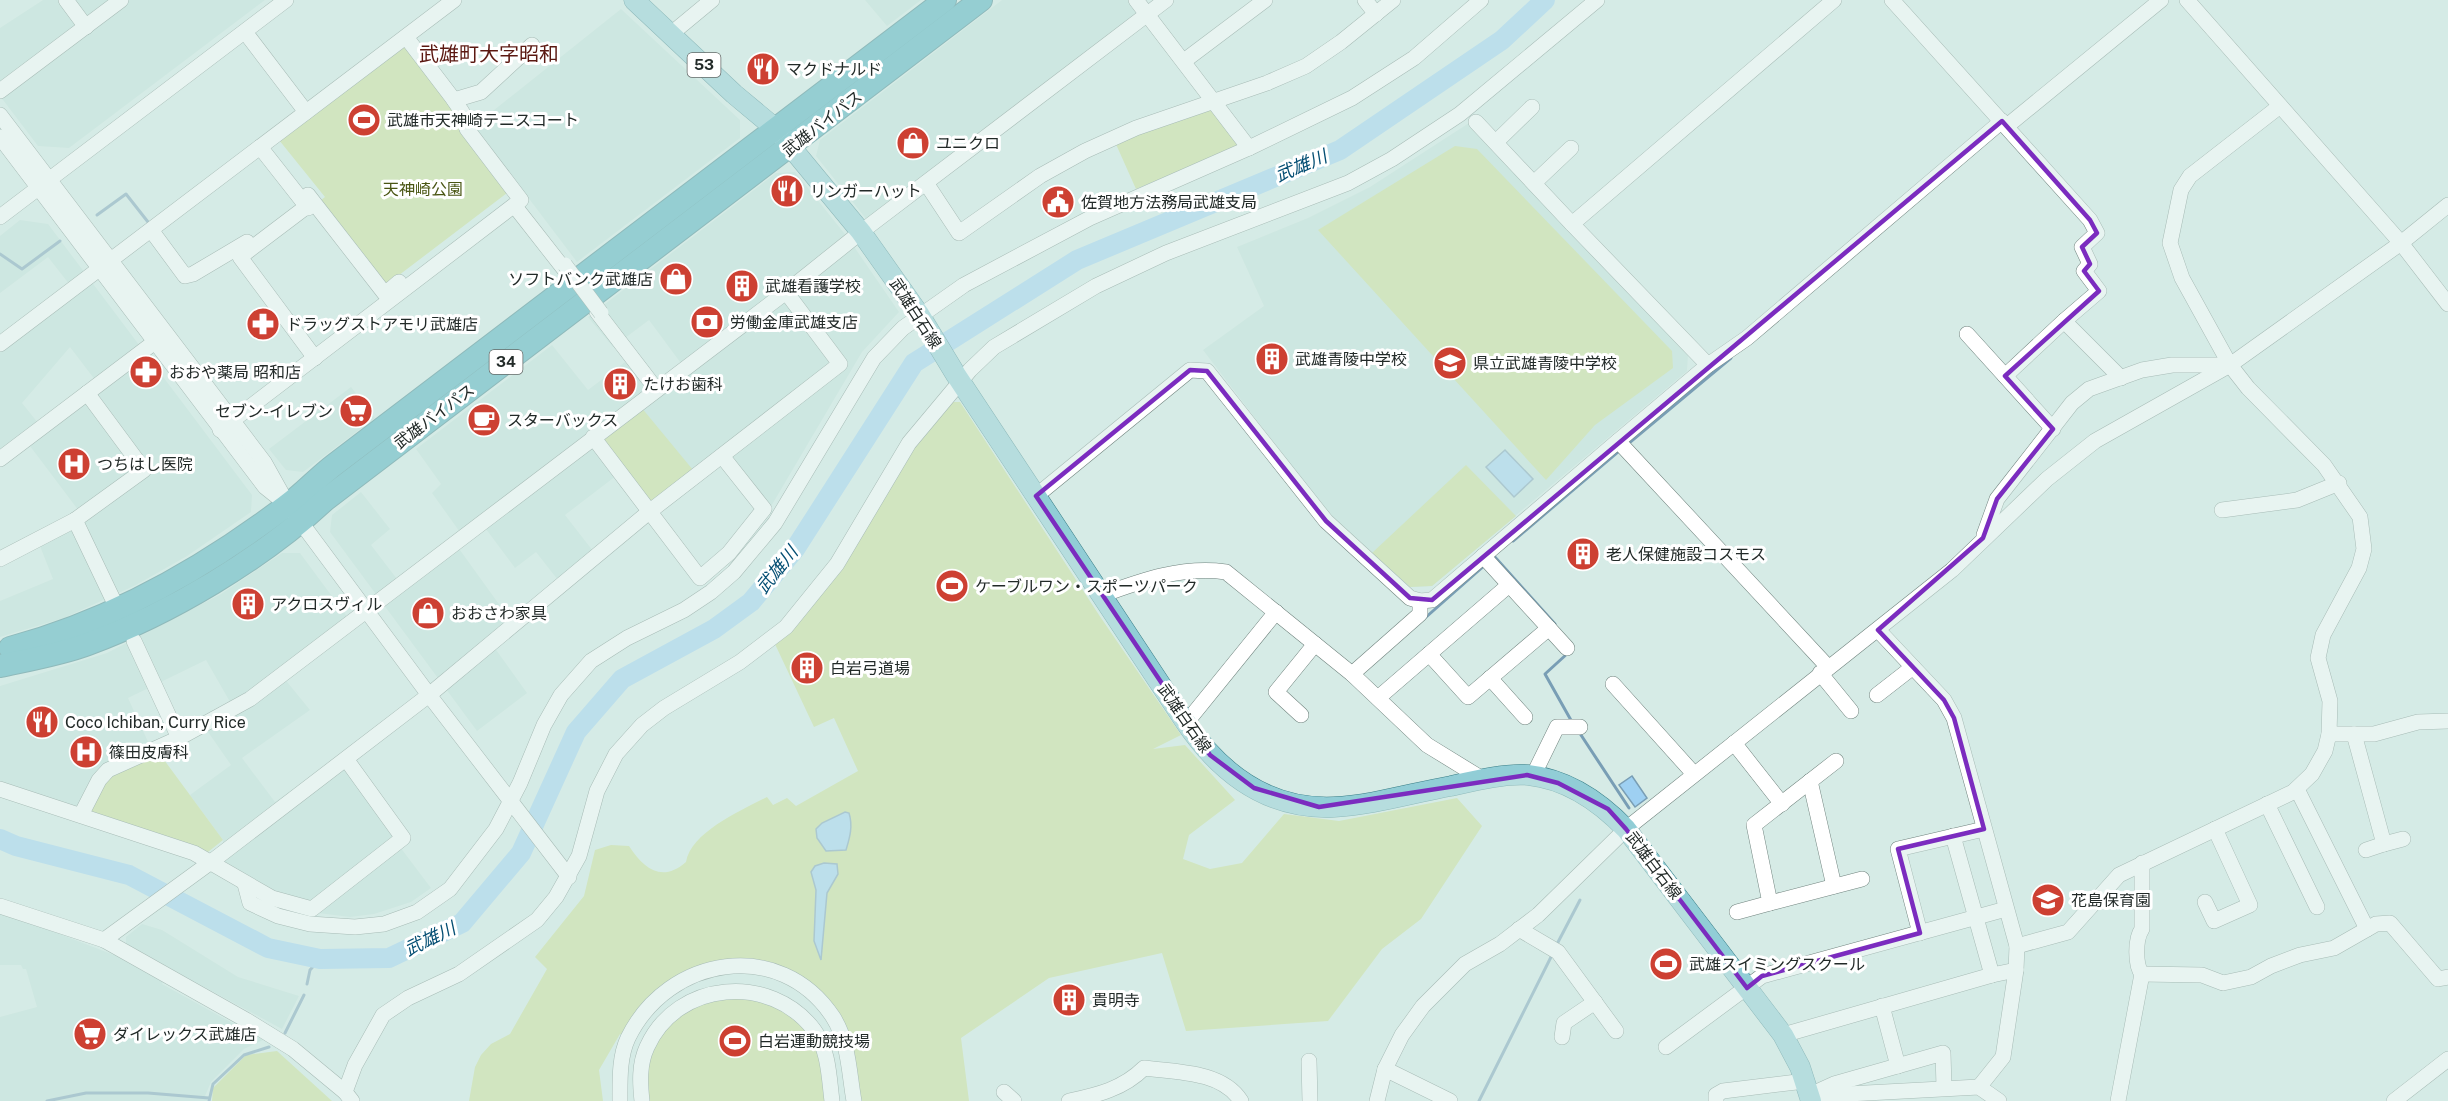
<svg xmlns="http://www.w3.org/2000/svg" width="2448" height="1101" font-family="'Public Sans','Noto Sans JP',sans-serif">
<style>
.built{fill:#c4e2db;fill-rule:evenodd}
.green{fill:#ccde92}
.water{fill:#9ed0f2;stroke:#799eb5;stroke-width:1.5}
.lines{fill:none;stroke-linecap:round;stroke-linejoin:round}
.stream{stroke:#799eb5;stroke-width:3}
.river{stroke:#9ed0f2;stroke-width:20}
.minor-casing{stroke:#70837e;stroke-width:16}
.major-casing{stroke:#3a7e87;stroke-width:21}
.highway-casing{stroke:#3a7e87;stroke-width:24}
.minor{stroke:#fff;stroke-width:15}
.major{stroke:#91cdd6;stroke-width:20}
.highway{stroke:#47abba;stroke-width:22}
.minor-bridge-casing{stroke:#70837e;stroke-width:16;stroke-linecap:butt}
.minor-bridge{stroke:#fff;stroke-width:15}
.marked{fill:none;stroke:#7b2cbf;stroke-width:4.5;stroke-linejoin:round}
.labels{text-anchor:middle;stroke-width:6;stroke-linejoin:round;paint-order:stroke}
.shield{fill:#fff;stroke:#646a68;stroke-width:1.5}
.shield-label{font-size:15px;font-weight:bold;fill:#222a28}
.poi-label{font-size:16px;fill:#222a28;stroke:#fff;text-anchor:start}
.street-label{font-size:16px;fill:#222a28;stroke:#fff}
.park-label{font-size:16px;fill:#4a5614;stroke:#fff}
.water-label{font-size:18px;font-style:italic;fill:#044e73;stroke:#fff}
.quarter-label{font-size:20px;fill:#5b1811;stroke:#fff}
</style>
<rect width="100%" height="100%" fill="#d6ebe6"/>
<!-- built -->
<g class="built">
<polygon points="43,0 265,0 69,148 38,146 0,96 0,28"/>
<polygon points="865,0 921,0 887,26"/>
<polygon points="1002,0 1130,0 1140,13 867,220 816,156 820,140"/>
<polygon points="621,9 740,120 740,138 577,262 474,126"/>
<polygon points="1469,123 1688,354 1687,371 1432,586 1410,587 1331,517 1203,350 1264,306 1237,247 1308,218 1370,187"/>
<polygon points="795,172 848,238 899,312 862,352 770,508 723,450 693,470 625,469 565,515 600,560 565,589 536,552 515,568 480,521 462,535 432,493 441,484 416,449 552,345 588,390 625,362 654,398 683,366 649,320 613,347 588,317 776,173"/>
<path d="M20,220L48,224L252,495L251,512L187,556L136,585L64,618L0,637V601L53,579L36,536L79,511L30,446L0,467V352L77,294L48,257L0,293V236ZM70,347L102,389L46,433L22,403Z"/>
<polygon points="351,387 375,418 303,472 286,470 269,449"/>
<polygon points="361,492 390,529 371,545 397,579 452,539 511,621 489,640 527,693 477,731 330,532 332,515"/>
<polygon points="282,553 300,553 348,618 279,672 310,710 242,758 275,802 346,751 400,847 431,888 411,902 374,914 350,917 310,912 225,863 223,840 190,795 231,765 206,729 237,714 206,660 128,698 150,746 81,804 74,807 0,782 0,686 107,653 221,594"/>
<polygon points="0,911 114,955 126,946 126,937 142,924 162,930 238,977 299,996 282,1029 171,969 162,984 263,1040 244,1049 211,1082 205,1096 208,1101 0,1101 0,1017 37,1007 26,969 23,969 21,965 0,965"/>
</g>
<!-- green -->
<g class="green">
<polygon points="405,43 456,111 507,193 386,285 320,201 325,197 279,140"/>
<polygon points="1213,108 1239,140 1236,147 1136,189 1115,142"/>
<polygon points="1455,146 1477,149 1672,351 1673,368 1595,425 1546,480 1318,230"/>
<path d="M953,402H960L1099,615L1181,735L1153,749L1185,745L1235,800L1189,835L1183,859L1210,869L1242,863L1284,814L1339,821L1457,798L1482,826L1421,919L1382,949L1328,1021L1186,1031L1162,953L1049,978L961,1038L969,1101H854L844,1039L820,1001L754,966L670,986L627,1040L620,1034L599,1070L603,1101H469L475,1067L481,1055L491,1044L510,1034L547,969L535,957L584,896L595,850L611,845L629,846C644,869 662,883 686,862C691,832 742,810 767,797L773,805L787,798L796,806L858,771L834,718L814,727L774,642L912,448Z"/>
<polygon points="641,407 693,470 650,503 601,438"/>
<polygon points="1466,465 1516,516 1432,586 1410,587 1372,553"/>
<polygon points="159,753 223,840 208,852 92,813 89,808 112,773"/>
<polygon points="747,991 815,1031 832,1101 642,1101 641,1063 675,1011"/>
<polygon points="277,1051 332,1101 212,1101 213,1088 246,1055"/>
</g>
<!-- water -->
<g class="water">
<polygon points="1505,450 1533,479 1514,497 1486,467"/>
<polygon points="1632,776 1647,798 1635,807 1619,785"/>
<path d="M845,812L849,813C853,826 850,837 846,850L826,851L817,838L816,829L822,823Z"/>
<polygon points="824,863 837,864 838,874 827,893 821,960 814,941 816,890 811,872 815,866"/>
</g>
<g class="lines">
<!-- stream -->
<g class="stream">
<polyline points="97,215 126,194 148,222"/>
<polyline points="0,254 22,269 60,241"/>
<polyline points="1629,443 1731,358"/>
<polyline points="1513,541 1619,451"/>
<polyline points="1494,556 1555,624"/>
<polyline points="1425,618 1485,565"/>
<polyline points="1568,653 1545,674 1572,722"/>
<polyline points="1579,732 1629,808"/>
<polyline points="1556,946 1580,900"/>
<polyline points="307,984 310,970 320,959"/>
<polyline points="285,1033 304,995"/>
<polyline points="47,1101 86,1093 148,1093 209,1098"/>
<polyline points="209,1101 213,1084 244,1055 269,1047"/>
<polyline points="1479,1101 1552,955"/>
</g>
<!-- river -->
<polyline class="river" points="0,839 16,846 129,875 268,948 320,959 389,958 462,923 521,853 576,732 622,679 714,629 751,602 795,549 914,363 1077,260 1340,150 1502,40 1545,0"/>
<defs>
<g id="minor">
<polyline points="66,0 86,27"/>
<polyline points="1136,0 1249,148"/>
<polyline points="1365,0 1376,14"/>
<polyline points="1892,0 2090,220 2097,233 2082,247 2090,264 2084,271 2099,291 2064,321"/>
<polyline points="2187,0 2401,243 2448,304"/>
<polyline points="245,32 306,112"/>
<polyline points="671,34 712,0"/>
<polyline points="1184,61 1265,0"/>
<polyline points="0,91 121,0"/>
<polyline points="454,100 481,92 532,45"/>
<polyline points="0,115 264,462 288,505 429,695 569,877"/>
<polyline points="1476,122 1572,224"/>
<polyline points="2007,126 2161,0"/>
<polyline points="0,137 265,487 285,503"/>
<polyline points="1496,142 1532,107"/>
<polyline points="260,147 308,208"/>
<polyline points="926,183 959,233 1040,176 1085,151 1136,128 1267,83 1306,66 1341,42 1393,0"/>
<polyline points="1534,183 1571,148"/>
<polyline points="305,198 308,195 385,294 399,282"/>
<polyline points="306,207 240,257 315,358"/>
<polyline points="517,209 564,269"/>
<polyline points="0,217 286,0"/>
<polyline points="154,234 185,276 193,274 247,242"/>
<polyline points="597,312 653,385"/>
<polyline points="1967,334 2053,429"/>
<polyline points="0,344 454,0"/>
<polyline points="1708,365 1572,224 1834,0"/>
<polyline points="2005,376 2064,321 2121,378"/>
<polyline points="220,430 521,200 467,129 462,112 454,100 406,37"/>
<polyline points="593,437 700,578 729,553 764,509 722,456"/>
<polyline points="1618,441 1708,365 1747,338 2002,121"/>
<polyline points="0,459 160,338"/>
<polyline points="1036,496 1190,370 1207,371 1326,521 1410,598 1420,601 1432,600 1618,441 1828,667"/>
<polyline points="2222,510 2297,500 2339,483"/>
<polyline points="75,520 118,610"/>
<polyline points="1984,535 1997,499 2072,403 2089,389 2142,370 2172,365 2227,365"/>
<polyline points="1483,556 1567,648"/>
<polyline points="0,559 75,520 144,470 87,393"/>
<path d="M1102,595C1143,580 1182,566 1226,572L1352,674L1427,745L1484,780"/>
<polyline points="1878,630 1944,700 1954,718 2017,946 2016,970 2003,1057 1979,1087"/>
<polyline points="134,641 179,738"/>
<polyline points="1429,654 1468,697 1549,628"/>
<polyline points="1820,673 1851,711"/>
<polyline points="1352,674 1420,614 1420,601"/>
<polyline points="1490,678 1525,717"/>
<polyline points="1613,684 1694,774"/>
<polyline points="1877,695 1913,667"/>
<polyline points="1378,698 1509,585"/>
<polyline points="1301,715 1276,692 1315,644"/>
<polyline points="1186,723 1276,612"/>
<polyline points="2329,734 2374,734 2418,722 2448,721"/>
<polyline points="2354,734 2384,844 2403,839"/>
<polyline points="1734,743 1782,804"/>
<polyline points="1533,776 1557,727 1580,727"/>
<polyline points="1810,781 1834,886"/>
<polyline points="0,789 194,853 272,898 312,909 403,838 346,759"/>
<polyline points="2297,789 2367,929"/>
<polyline points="2267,804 2317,907"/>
<polyline points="81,815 99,780 108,770 179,738 250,699 786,292 861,232 1166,0"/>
<polyline points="1953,836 1992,975"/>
<polyline points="2366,850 2384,844"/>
<polyline points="245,884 250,903 278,916 310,924 355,927 384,924 417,912 450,889 496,829 520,783 544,725 561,695 591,661 627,638 684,610 711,592 734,572 775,523 874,358 903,328 964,285 1090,218 1249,148 1352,98 1414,58 1481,0"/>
<polyline points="2205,902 2214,921 2250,905 2215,829"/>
<polyline points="1770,903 1862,879"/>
<polyline points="0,906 104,940 246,1020 293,1049 345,1092"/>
<polyline points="1737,912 1770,903 1754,825 1836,761"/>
<polyline points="1519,929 1558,952 1616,1031"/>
<polyline points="1920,933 1898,849 1984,829"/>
<polyline points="104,940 211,862 429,695 649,512 840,364 786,292"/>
<polyline points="2017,946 2068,932 2119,875 2293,792 2312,774 2325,751 2329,734 2330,701 2318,658 2323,635 2359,568 2364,549 2360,517 2324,465 2248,388 2230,365 2182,278 2170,243 2181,190 2190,176 2280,106"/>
<polyline points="2142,974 2202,975 2223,983 2251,977 2271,966 2300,955 2334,948 2376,924 2390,923 2438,979 2448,977"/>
<polyline points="1882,1006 1898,1066"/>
<polyline points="1783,1035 1992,975 2016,970"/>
<polyline points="1562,1037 1564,1023 1595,1002"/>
<polyline points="1666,1047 1762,976 2006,909"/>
<polyline points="1309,1061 1310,1101"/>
<polyline points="1385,1069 1450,1101"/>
<polyline points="1004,1092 1014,1101"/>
<polyline points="1812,1094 1834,1084 1943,1053 1944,1087"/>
<polyline points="1810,1096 1979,1087 1999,1101"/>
<polyline points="352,1101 345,1092 355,1065 383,1015 408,998 459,974 537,920 556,897 579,856 597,791 616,754 642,725 664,708 740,662 786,627 837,564 909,443 970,370 994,347 1096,286 1166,253 1348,183 1392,159 1460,114 1597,0"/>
<path d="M620,1101C620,1081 619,1057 628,1038C668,956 780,937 833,1017C849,1042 849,1073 854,1101"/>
<path d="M642,1101C640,1083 639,1064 647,1047C677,980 771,973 814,1030C829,1050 829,1078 832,1101"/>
<path d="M1069,1101C1097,1095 1123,1089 1144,1068C1176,1072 1222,1071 1241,1101"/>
<polyline points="1377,1101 1385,1069 1402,1035 1423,1006 1465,964 1500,944 1538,915 1626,829 1952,570 2047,479 2095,441 2230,365 2401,243 2448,205"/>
<polyline points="1716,1101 1716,1095 1723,1091 1805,1081"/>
<path d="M2118,1101L2142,974C2135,965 2135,939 2142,929V863"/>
<polyline points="2394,1101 2448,1059"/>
</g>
<path id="major" d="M634,0L734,94L776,129L861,232L919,314L956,375L1186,723C1221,774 1268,810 1334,807C1373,805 1412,793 1451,786C1473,781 1505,773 1528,775C1566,779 1600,802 1626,829L1783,1035L1800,1067L1811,1101"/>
<g id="highway">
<path d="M10,648C111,621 203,569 286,506C303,494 317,478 334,465L945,0"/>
<path d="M0,666C28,660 62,654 88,644C169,614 262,559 325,500L981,0"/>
</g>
</defs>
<!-- minor casing -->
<use href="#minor" class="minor-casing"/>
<!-- major casing -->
<use href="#major" class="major-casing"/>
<!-- highway casing -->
<use href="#highway" class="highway-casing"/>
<!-- minor -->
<use href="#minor" class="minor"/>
<!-- major -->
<use href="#major" class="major"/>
<!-- highway -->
<use href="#highway" class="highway"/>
<defs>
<polyline id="minor-bridge" points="565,265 601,313"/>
</defs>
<!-- minor-bridge casing -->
<use href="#minor-bridge" class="minor-bridge-casing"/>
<!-- minor-bridge -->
<use href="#minor-bridge" class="minor-bridge"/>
</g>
<!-- marked area -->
<path d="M0 0H2448V1101H0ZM2002,121L2090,220L2097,233L2082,247L2090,264L2084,271L2099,291L2005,376L2053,429L1997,499L1983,538L1878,630L1944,700L1954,718L1984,829L1898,849L1920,933L1762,976L1747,988L1626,829L1608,809L1558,783L1527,775L1319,807L1254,788L1210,755L1036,496L1190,370L1207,371L1326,521L1410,598L1432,600Z" fill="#d6ebe6" fill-opacity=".55" fill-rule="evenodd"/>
<path class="marked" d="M2002,121L2090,220L2097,233L2082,247L2090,264L2084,271L2099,291L2005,376L2053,429L1997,499L1983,538L1878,630L1944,700L1954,718L1984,829L1898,849L1920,933L1762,976L1747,988L1626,829L1608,809L1558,783L1527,775L1319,807L1254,788L1210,755L1036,496L1190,370L1207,371L1326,521L1410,598L1432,600Z"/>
<!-- icons -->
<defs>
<symbol id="restaurant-disc" viewBox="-11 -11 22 22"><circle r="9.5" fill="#cd4032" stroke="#fff"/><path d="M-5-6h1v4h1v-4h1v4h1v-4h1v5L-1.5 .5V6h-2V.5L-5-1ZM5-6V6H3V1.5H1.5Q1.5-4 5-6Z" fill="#fff"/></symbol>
<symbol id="stadium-disc" viewBox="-11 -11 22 22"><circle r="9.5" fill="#cd4032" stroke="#fff"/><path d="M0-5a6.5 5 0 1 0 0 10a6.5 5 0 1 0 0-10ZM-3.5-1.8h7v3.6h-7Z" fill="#fff"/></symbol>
<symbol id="shop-disc" viewBox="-11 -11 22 22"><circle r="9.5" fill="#cd4032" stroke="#fff"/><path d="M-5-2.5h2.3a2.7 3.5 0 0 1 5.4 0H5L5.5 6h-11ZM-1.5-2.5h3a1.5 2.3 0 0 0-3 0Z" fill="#fff"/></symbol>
<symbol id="civic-disc" viewBox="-11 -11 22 22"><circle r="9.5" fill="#cd4032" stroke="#fff"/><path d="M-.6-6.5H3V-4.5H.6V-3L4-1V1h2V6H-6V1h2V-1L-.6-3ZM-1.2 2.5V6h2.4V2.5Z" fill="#fff"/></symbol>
<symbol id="building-disc" viewBox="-11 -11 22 22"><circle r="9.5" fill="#cd4032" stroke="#fff"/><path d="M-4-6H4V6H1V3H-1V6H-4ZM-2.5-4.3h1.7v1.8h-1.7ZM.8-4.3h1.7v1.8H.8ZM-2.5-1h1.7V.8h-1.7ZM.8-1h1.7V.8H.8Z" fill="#fff"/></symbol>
<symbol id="bank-disc" viewBox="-11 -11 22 22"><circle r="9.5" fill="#cd4032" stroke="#fff"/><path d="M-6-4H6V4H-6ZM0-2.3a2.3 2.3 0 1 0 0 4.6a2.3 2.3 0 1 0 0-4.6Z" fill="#fff"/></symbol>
<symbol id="pharmacy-disc" viewBox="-11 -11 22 22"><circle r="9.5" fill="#cd4032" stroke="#fff"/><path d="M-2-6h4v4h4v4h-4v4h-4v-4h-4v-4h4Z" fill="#fff"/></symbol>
<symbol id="school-disc" viewBox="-11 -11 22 22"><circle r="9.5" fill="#cd4032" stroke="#fff"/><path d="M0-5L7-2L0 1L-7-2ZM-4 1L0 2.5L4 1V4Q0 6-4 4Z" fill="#fff"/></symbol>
<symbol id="supermarket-disc" viewBox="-11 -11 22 22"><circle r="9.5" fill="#cd4032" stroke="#fff"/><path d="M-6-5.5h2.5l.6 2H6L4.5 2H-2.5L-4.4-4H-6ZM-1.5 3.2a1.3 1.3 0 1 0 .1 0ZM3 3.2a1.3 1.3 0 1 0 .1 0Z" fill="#fff"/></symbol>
<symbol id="cafe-disc" viewBox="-11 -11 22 22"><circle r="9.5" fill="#cd4032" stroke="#fff"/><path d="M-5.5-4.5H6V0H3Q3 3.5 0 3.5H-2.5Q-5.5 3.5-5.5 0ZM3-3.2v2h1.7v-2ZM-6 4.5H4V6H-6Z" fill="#fff"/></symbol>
<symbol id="hospital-disc" viewBox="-11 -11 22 22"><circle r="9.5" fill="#cd4032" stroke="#fff"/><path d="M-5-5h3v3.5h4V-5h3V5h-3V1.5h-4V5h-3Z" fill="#fff"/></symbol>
</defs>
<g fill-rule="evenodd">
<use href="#restaurant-disc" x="744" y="50" width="38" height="38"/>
<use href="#stadium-disc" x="345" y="101" width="38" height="38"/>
<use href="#shop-disc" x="894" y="124" width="38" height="38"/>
<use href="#restaurant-disc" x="768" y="172" width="38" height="38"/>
<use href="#civic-disc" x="1039" y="183" width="38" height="38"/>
<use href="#shop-disc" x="657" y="260" width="38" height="38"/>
<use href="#building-disc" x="723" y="267" width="38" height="38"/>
<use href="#bank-disc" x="688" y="303" width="38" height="38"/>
<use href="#pharmacy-disc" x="244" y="305" width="38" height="38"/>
<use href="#building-disc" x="1253" y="340" width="38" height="38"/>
<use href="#school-disc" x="1431" y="344" width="38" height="38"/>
<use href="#pharmacy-disc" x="127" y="353" width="38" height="38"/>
<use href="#building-disc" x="601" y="365" width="38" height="38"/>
<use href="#supermarket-disc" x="337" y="392" width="38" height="38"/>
<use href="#cafe-disc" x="465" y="401" width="38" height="38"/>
<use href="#hospital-disc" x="55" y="445" width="38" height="38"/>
<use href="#building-disc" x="1564" y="535" width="38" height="38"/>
<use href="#stadium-disc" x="933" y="567" width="38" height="38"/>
<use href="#building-disc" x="229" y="585" width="38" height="38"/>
<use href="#shop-disc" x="409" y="594" width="38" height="38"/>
<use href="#building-disc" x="788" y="649" width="38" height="38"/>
<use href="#restaurant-disc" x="23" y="703" width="38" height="38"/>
<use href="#hospital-disc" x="67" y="733" width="38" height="38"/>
<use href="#school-disc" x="2029" y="881" width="38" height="38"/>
<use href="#stadium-disc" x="1647" y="945" width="38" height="38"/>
<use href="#building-disc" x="1050" y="981" width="38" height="38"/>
<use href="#supermarket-disc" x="71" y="1015" width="38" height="38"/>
<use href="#stadium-disc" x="716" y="1022" width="38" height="38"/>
</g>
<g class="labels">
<!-- shield labels -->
<g class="shield">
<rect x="687.5" y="53" width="33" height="24" rx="4.5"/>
<rect x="489.5" y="350" width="33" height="24" rx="4.5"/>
</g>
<g class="shield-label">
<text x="704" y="70">53</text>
<text x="506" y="367">34</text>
</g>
<!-- poi labels -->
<g class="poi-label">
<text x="786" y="75">マクドナルド</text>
<text x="387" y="126">武雄市天神崎テニスコート</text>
<text x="936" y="149">ユニクロ</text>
<text x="810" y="197">リンガーハット</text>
<text x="1081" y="208">佐賀地方法務局武雄支局</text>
<text x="653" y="285" text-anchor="end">ソフトバンク武雄店</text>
<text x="765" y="292">武雄看護学校</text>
<text x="730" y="328">労働金庫武雄支店</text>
<text x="286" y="330">ドラッグストアモリ武雄店</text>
<text x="1295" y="365">武雄青陵中学校</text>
<text x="1473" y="369">県立武雄青陵中学校</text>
<text x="169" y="378">おおや薬局 昭和店</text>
<text x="643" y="390">たけお歯科</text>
<text x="333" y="417" text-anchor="end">セブン-イレブン</text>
<text x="507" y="426">スターバックス</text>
<text x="97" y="470">つちはし医院</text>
<text x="1606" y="560">老人保健施設コスモス</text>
<text x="975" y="592">ケーブルワン・スポーツパーク</text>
<text x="271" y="610">アクロスヴィル</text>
<text x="451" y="619">おおさわ家具</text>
<text x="830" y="674">白岩弓道場</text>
<text x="65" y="728">Coco Ichiban, Curry Rice</text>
<text x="109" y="758">篠田皮膚科</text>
<text x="2071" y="906">花島保育園</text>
<text x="1689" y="970">武雄スイミングスクール</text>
<text x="1092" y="1006">貴明寺</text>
<text x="113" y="1040">ダイレックス武雄店</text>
<text x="758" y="1047">白岩運動競技場</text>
</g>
<!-- street labels -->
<g class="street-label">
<text transform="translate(822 123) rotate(-38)" y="6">武雄バイパス</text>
<text transform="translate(916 313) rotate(57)" y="6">武雄白石線</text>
<text transform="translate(434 416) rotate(-37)" y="6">武雄バイパス</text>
<text transform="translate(1185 718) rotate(55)" y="6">武雄白石線</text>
<text transform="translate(1654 865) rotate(53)" y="6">武雄白石線</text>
</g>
<!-- park labels -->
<g class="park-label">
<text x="423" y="195">天神崎公園</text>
</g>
<!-- water labels -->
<g class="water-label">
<text transform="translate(1301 166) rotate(-23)" y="6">武雄川</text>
<text transform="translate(777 570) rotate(-51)" y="6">武雄川</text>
<text transform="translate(430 939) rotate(-26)" y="6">武雄川</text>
</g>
<!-- quarter labels -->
<g class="quarter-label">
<text x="489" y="61">武雄町大字昭和</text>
</g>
</g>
</svg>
